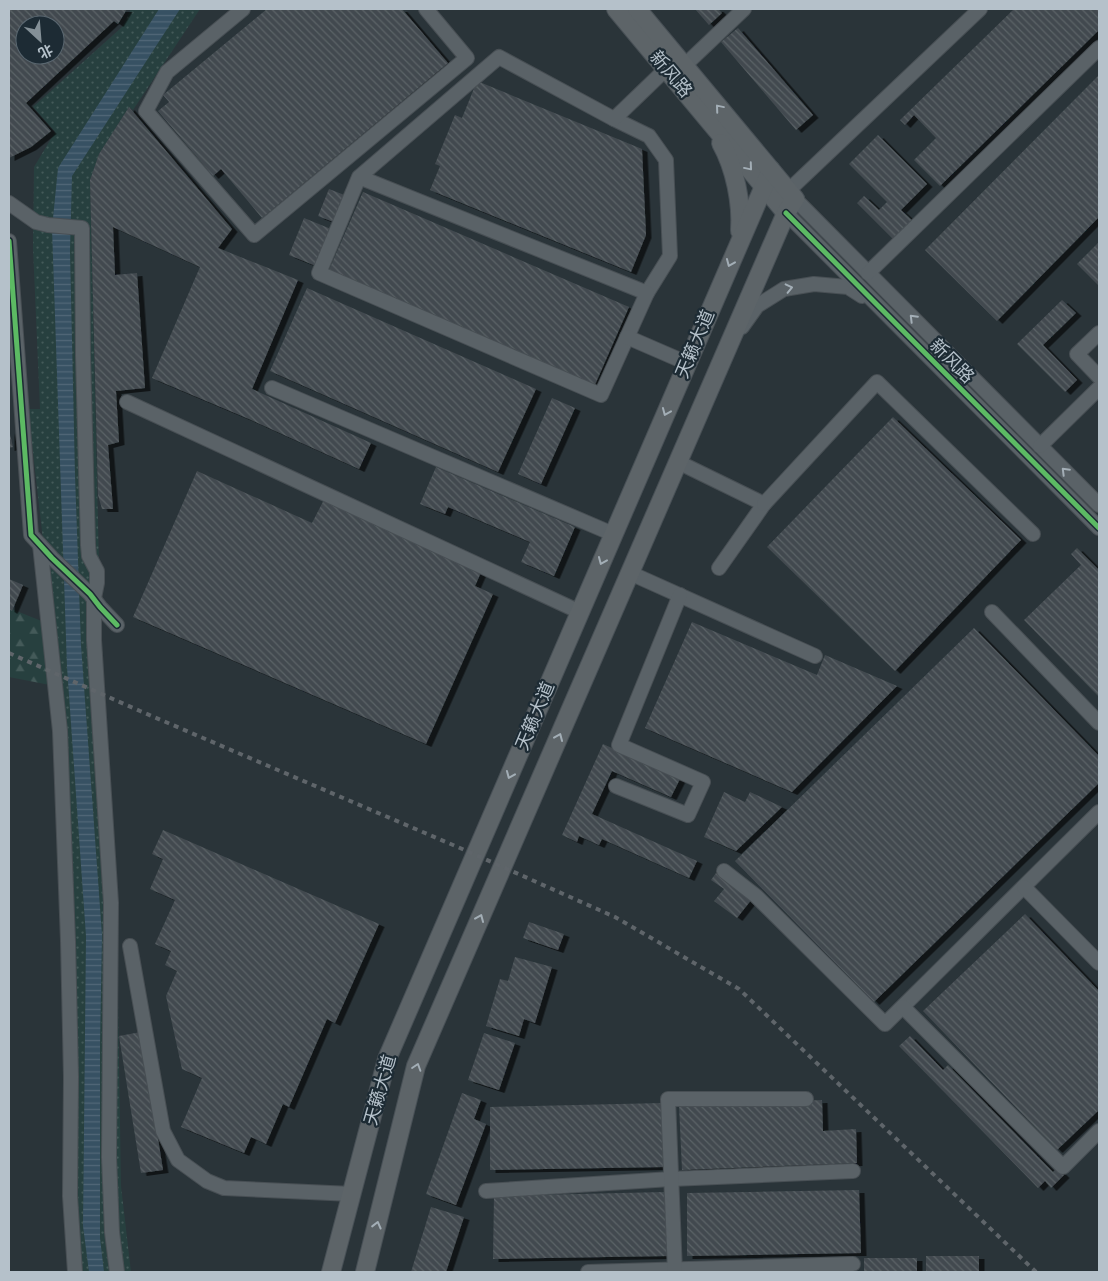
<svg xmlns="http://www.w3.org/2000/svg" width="1108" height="1281" font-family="Karla,'Noto Sans SC',sans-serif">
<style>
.grass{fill:url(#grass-dots)}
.forest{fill:url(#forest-firs)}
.water{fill:url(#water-rules)}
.building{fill:url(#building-back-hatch);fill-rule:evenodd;filter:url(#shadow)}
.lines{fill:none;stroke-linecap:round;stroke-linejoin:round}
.minor-casing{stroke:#484f54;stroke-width:16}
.major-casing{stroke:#485056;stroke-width:20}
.minor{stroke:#5a6267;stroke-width:14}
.major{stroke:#5d6468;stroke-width:18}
.rail{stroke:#5f656a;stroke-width:4;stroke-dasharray:5 5;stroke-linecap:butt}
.cycleway-casing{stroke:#1d2b34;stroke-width:8}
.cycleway{stroke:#5cba63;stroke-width:5}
.oneway{stroke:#a3aeb6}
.labels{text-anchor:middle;stroke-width:4.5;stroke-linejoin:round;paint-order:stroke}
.street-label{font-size:18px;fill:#b5c1ca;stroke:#1d2b34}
</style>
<defs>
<pattern id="grass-dots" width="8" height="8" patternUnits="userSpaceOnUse" patternTransform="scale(1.25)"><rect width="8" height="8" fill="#27403f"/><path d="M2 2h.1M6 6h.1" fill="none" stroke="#445a59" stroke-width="1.8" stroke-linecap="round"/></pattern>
<pattern id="forest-firs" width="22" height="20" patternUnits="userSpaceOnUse" patternTransform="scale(1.25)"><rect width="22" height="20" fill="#27403f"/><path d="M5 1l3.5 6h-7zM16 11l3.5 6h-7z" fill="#445a59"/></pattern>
<pattern id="water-rules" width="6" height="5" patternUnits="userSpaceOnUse" patternTransform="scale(1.25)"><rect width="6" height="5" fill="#375163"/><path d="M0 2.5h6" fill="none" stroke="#526878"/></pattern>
<pattern id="building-back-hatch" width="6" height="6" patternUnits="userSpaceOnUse" patternTransform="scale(1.25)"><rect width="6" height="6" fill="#424a4f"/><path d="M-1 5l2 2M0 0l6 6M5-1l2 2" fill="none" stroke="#5b6267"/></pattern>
<filter id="shadow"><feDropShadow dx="5.5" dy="3" stdDeviation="0" flood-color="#0009"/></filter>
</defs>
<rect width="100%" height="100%" fill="#2a3439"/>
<!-- grass -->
<polygon class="grass" points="131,9 200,9 133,110 129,107 99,154 90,180 100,607 117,934 121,1186 131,1272 75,1272 56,653 28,409 40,409 33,248 34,167 55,132 33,107 122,27"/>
<!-- forest -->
<polygon class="forest" points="9,608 49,624 55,686 9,677"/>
<!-- water -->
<polygon class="water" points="159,9 180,9 72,176 70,251 75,475 81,645 102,935 100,1045 100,1238 104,1272 89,1272 83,1226 86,936 67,667 52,228 58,168"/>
<!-- building -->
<g class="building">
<path d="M9,9H127L118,24L114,21L26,103L51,131L31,147L9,158ZM25,25H55V55H25Z"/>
<polygon points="267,9 402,9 448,63 262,218 221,169 213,176 158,111 169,102 163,95"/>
<polygon points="695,9 718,9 722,13 709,25"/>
<polygon points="1014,9 1099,9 1099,30 940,186 914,160 936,138 914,115 905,125 900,120"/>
<polygon points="738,28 813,115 796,130 721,42"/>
<polygon points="1099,75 1099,217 997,321 925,250"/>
<polygon points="477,81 642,149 646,235 631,272 430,190 440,166 435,164 455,115 462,118"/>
<polygon points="129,107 232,229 218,248 298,280 252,389 371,443 359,469 249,419 152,378 200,267 113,227 115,275 137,273 145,388 116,391 119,442 108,445 113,509 102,509 98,495 90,180 99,154"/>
<polygon points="878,135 927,184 901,210 915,223 896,242 857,203 864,196 879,210 887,202 849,164"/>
<polygon points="329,189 347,196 336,223 318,216"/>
<polygon points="363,192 629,307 594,387 328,272"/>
<polygon points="304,218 331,229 316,266 289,255"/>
<polygon points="1099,242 1099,286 1077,264"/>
<polygon points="307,288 536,389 498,472 270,371"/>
<polygon points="1062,300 1076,313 1043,345 1077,380 1065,392 1017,344"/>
<polygon points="552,398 575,408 541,484 518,474"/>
<polygon points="893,417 1021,540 895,671 767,547"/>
<polygon points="9,430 13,447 9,448"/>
<polygon points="436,467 575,527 554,576 521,562 530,542 448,507 445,514 420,504"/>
<polygon points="197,471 312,523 329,490 486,561 475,586 493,594 426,744 133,617"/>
<polygon points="1077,548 1099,570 1099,697 1024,620 1081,565 1071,554"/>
<polygon points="9,579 23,585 12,611 9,609"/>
<polygon points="692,622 817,675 825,655 897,686 792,792 645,728"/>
<polygon points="974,628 1099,756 1099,783 874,1002 735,861"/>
<polygon points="603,744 680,779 671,797 612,771 592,814 697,861 689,878 602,839 599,845 579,836 577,842 562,835"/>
<polygon points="724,792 745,802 750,792 782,807 736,851 704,837"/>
<polygon points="163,830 379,924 335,1023 327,1019 289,1107 283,1104 266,1144 251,1137 244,1153 181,1127 202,1078 182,1069 166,996 177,971 165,965 171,951 155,944 175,900 150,889 163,859 152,854"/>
<polygon points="716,873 752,899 737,918 714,901 724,889 711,880"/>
<polygon points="1025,914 1099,991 1099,1110 1057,1150 923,1011"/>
<polygon points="529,922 564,934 558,950 523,938"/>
<polygon points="515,957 552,967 535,1023 524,1019 519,1036 486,1026 500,979 508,981"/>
<polygon points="141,1032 163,1170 141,1173 119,1036"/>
<polygon points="484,1033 515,1043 499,1090 468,1080"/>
<polygon points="910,1036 943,1070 948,1065 1053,1172 1057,1168 1064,1175 1051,1188 1045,1181 1038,1188 899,1046"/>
<polygon points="462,1093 481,1100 474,1119 486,1124 456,1205 426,1194"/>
<polygon points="822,1100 823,1131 856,1129 857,1163 682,1170 679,1106"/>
<polygon points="662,1103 664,1167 490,1170 490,1107"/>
<polygon points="859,1190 861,1253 687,1256 687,1193"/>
<polygon points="665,1192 668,1256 493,1259 494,1196"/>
<polygon points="431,1207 464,1217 446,1272 411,1272"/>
<rect x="926" y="1256" width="53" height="16"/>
<rect x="864" y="1258" width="53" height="14"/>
</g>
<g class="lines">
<defs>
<g id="minor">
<polyline points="243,9 167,72 146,111 254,235 467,58 426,9"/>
<polyline points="684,66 744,9"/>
<polyline points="614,119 649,136 666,160 670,256 647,293"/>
<polyline points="359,177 647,293 601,395 319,273 359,177 499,57 614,119 666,69"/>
<polyline points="788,191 980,9"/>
<polyline points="795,199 1099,505"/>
<polyline points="9,203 36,222 48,225 82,228 83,356 88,545 89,556 97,571 97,583 94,598 94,640 111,903 109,1157 112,1232 117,1272"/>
<polyline points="786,213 1099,528"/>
<polyline points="9,241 31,535 52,558 90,594 100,607 117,625"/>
<polyline points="868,273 1099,48"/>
<polyline points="742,327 757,306 784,289 814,284 848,287 862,296"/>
<polyline points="1099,333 1077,354 1099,377"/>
<polyline points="627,337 687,363"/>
<polyline points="272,388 613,534"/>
<polyline points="127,402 580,612"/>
<polyline points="1040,446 1099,388"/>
<polyline points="678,462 764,504 719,568"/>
<polyline points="764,504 877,382 1033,534"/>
<polyline points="40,545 60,731 68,941 71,1077 70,1196 75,1272"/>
<polyline points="630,573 815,656"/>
<polyline points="992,612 1099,723"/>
<polyline points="616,786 688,815 703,782 619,745 680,595"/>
<polyline points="724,871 756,896 885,1024 1099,812"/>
<polyline points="1024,887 1099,963"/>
<polyline points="130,946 163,1131 178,1160 207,1181 224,1188 352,1194"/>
<polyline points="903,1007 1063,1167 1099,1131"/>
<polyline points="486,1191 671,1179 853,1171"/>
<polyline points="588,1272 853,1264"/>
<polyline points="675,1272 668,1099 806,1099"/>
</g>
<g id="major">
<polyline points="616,9 786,213"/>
<path d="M721,143C735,168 742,203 740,231"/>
<polyline points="331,1272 387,1059 771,170"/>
<polyline points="365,1272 416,1066 786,213 795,199 637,9"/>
</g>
</defs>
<!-- minor casing -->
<use href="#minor" class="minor-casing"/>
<!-- major casing -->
<use href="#major" class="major-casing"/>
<!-- minor -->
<use href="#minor" class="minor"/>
<!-- major -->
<use href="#major" class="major"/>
<!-- rail -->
<polyline class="rail" points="9,653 140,711 460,848 615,917 739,989 1036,1272"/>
<defs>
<g id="cycleway">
<polyline points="786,213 1099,528"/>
<polyline points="9,241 31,535 52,558 90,594 100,607 117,625"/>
</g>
</defs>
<!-- cycleway casing -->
<use href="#cycleway" class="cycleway-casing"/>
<!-- cycleway -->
<use href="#cycleway" class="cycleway"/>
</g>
<!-- one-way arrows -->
<defs><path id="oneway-chevron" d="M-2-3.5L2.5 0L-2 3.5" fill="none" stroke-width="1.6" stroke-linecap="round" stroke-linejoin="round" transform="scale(1.25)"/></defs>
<g class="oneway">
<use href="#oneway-chevron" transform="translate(719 108) rotate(-130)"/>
<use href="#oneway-chevron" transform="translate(749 167) rotate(50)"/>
<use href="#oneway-chevron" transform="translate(730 263) rotate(113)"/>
<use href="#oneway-chevron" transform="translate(789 288) rotate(-13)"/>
<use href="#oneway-chevron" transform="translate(913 318) rotate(-135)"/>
<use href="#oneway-chevron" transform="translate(666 412) rotate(113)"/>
<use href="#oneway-chevron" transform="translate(1065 471) rotate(-135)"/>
<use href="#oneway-chevron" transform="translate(602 561) rotate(113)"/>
<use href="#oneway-chevron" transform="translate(559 737) rotate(-67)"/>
<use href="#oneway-chevron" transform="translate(510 775) rotate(113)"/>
<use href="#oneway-chevron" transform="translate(480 918) rotate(-67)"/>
<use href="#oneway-chevron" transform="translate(417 1067) rotate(-72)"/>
<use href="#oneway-chevron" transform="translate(377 1225) rotate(-76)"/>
</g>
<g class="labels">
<!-- street labels -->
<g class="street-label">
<text transform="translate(671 74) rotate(50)" y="6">新风路</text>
<text transform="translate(695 344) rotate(-67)" y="6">天籁大道</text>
<text transform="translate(952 361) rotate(45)" y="6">新风路</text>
<text transform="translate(535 716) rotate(-67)" y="6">天籁大道</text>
<text transform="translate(380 1090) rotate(-74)" y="6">天籁大道</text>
</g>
</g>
<!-- border -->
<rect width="1108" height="1281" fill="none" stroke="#b5c1ca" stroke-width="20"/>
<!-- north arrow -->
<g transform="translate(40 40) rotate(154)"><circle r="24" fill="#1d2b34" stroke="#5a6770"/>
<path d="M0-4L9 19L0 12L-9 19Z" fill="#849097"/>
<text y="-8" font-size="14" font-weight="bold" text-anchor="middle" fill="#b5c1ca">北</text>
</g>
</svg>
